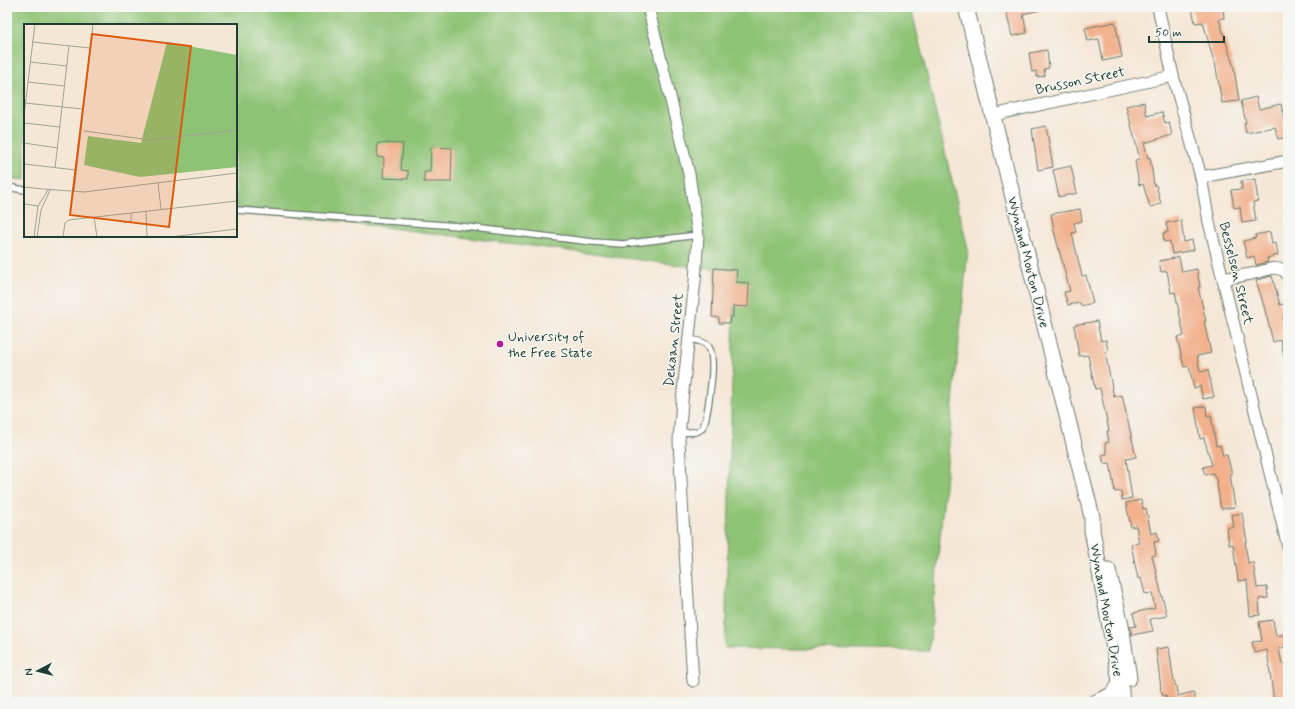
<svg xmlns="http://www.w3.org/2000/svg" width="1295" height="709" font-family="Mynerve,sans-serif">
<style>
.green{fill:#8ec375;stroke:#568054}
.building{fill:#f2b18c}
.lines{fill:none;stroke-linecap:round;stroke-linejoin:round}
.lane-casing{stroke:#6a786d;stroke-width:8}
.street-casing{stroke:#6a786d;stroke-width:13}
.secondary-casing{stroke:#6a786d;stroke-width:17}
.lane{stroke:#fff;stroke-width:5.5}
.street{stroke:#fff;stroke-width:11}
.secondary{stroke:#fff;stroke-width:15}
.poi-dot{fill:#b5179e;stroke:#f6f6f2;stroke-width:1.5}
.labels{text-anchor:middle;stroke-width:3;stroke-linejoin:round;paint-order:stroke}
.street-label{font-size:14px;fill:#1f3d34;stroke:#f6f6f2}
.poi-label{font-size:14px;fill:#1f3d34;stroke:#f6f6f2;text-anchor:start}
.inset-road{fill:none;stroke:#9fa395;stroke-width:1}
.view{fill:#de580e;fill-opacity:0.15;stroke:#de580e;stroke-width:2}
.inset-edge{fill:none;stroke:#1f3d34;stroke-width:2}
</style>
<rect width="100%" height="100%" fill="#f6f6f2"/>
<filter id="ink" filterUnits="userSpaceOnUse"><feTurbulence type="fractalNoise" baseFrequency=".025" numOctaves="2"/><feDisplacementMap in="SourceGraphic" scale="8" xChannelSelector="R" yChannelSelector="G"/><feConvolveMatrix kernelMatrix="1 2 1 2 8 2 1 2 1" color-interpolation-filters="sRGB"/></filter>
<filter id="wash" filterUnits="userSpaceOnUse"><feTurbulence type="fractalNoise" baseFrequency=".012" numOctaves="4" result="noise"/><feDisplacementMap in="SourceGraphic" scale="16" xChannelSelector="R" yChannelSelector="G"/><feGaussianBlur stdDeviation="0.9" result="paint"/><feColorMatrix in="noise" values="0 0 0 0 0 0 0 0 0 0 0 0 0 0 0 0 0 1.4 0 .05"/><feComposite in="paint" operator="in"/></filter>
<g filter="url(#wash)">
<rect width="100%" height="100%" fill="#f5e7d6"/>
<!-- green -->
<polygon class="green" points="7,7 911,7 968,249 929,651 725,648 734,303 725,271 236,208 236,25 25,25 25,180 7,178"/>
<g id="blocks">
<!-- building -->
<g class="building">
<polygon points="1005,7 1039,7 1040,10 1023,14 1027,33 1012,36"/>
<polygon points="1192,7 1223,7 1224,18 1219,19 1234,68 1239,101 1222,103 1215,62 1214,62 1203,22 1195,23"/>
<polygon points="1115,22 1122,57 1103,61 1099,39 1088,41 1085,28"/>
<polygon points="1047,50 1049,68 1044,69 1045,76 1037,77 1036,71 1032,72 1029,53"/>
<polygon points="1256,97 1259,109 1281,104 1288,137 1278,139 1275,127 1246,133 1244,123 1246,123 1241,101"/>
<polygon points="1144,102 1147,116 1162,112 1165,123 1169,122 1172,135 1144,143 1148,158 1150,157 1154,185 1156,185 1161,204 1150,207 1143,184 1139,185 1135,160 1140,159 1126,106"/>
<polygon points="1046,126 1053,167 1038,170 1032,129"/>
<polygon points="378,143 403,144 401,170 408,171 408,179 383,178 384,158 377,157"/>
<polygon points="431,147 452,148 451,182 424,182 424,172 430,172"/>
<polygon points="1071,166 1077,193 1059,197 1053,170"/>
<polygon points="1255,179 1258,201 1253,202 1256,221 1242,223 1240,207 1234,208 1231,190 1242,189 1241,181"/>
<polygon points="1080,209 1082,221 1074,223 1076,232 1072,233 1082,276 1086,275 1093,303 1081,306 1080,303 1068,305 1064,292 1070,291 1054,231 1051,214"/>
<polygon points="1181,220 1184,242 1192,240 1194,250 1172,254 1170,241 1164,242 1163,233 1168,232 1166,223"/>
<polygon points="1270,232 1272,244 1276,243 1278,255 1267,258 1268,262 1256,265 1254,256 1247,258 1243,241 1256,238 1255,235"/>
<polygon points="1179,257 1182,272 1197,269 1200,287 1198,287 1206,321 1204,321 1211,353 1197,356 1200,372 1208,370 1214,397 1203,399 1200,386 1194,388 1189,366 1184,367 1177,337 1184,336 1175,292 1171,293 1167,271 1161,272 1159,261"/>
<polygon points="714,268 737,270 736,282 749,283 748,307 733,306 733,317 730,317 729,323 719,323 719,318 712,317"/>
<polygon points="1272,276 1280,305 1288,303 1288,316 1283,317 1288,337 1288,357 1284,358 1281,340 1273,342 1264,306 1256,280"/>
<polygon points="1097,321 1101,341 1106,340 1108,351 1105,352 1114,397 1122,395 1136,457 1126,459 1132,498 1122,500 1121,491 1115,492 1110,463 1104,464 1102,455 1107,454 1105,443 1109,442 1107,431 1109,431 1100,388 1095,389 1088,355 1079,356 1074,325"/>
<polygon points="1206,406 1207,416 1211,415 1216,446 1220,445 1223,456 1227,455 1232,474 1230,474 1235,507 1221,509 1216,478 1215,478 1213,473 1205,475 1203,467 1212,465 1204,438 1200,439 1195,408"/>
<polygon points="1141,500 1143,509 1146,508 1151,534 1157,532 1159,541 1154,542 1156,555 1152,556 1167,616 1150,619 1153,631 1132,635 1130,627 1136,626 1133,613 1155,608 1152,593 1145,594 1141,578 1138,579 1131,544 1139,543 1136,526 1131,527 1126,503"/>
<polygon points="1242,513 1247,542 1245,542 1248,563 1253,562 1257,588 1267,587 1268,598 1259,599 1260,615 1250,616 1247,580 1238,581 1233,544 1229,545 1227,528 1234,527 1232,515"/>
<polygon points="1273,620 1276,636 1288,634 1288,647 1279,648 1282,664 1288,663 1288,702 1274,702 1267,650 1254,653 1252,642 1262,641 1259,622"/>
<polygon points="1169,647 1173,676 1178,696 1193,692 1196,702 1164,702 1164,699 1167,698 1166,695 1163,696 1160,688 1161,688 1156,649"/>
</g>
</g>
</g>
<g filter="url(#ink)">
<use href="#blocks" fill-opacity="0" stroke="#6a786d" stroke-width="1"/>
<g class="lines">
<defs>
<g id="lane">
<polyline points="7,187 25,190"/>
<polyline points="236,210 458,226 593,242 623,244 698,235"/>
<path d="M680,432C686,432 696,434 701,429C708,424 713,371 712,361C712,356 711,350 708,346C704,341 694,340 688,339"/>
</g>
<g id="street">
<polyline points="648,7 689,174 698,235 695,281 682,401 679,440 683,518 693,681"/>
<polyline points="1158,7 1173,76 1201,177 1209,222 1288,547"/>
<polyline points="993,115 1173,76"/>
<polyline points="1201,177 1288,161"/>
<polyline points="1223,279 1251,274 1274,268 1284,270 1288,276"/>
</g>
<g id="secondary">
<polyline points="966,7 1092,517 1092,530 1120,681 1122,702"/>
<polyline points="1108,570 1121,625 1129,678"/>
<path d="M1096,702C1108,697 1114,696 1120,683"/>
</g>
</defs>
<!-- lane casing -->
<use href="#lane" class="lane-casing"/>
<!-- street casing -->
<use href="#street" class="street-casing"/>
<!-- secondary casing -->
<use href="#secondary" class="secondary-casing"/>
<!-- lane -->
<use href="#lane" class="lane"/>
<!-- street -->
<use href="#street" class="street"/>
<!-- secondary -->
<use href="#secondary" class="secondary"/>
</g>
</g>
<!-- markers -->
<circle class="poi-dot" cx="500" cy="344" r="4"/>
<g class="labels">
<!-- street labels -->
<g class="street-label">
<text transform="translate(1080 80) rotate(-12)" y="5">Brusson Street</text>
<text transform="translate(1029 262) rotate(76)" y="5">Wynand Mouton Drive</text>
<text transform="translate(1237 273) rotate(76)" y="5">Besselsen Street</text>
<text transform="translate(673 340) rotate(-84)" y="5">Dekaan Street</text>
<text transform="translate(1107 610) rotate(80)" y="5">Wynand Mouton Drive</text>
</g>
<!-- poi labels -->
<g class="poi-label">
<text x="508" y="341">University of<tspan x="508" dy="16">the Free State</tspan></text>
</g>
</g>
<!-- overview -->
<g transform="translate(24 24)">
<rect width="213" height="213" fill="#f5e7d6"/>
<path d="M143,18L213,31V143L116,153L60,141L64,112L117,119Z" fill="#8ec375"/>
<path class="inset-road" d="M8,18L66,24M6,38L43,42M4,58L41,62M1,79L58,85M0,91L11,0M0,99L36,103M60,107L127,116L213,106M0,119L34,124M0,140L52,146M31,144L45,22M134,159L137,185M0,163L19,165M19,165L60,168L213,149M50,168L69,0M0,180L15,182M122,187L123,213M70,193L73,213M100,199L107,197V189M10,213L14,182L24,166M13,213L17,186L26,166M39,213L41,199L45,196L213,177M146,213L213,205"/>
<path class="view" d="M68,10L167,22L145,203L46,191Z"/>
<rect width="213" height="213" class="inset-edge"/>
</g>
<!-- margin -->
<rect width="1295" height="709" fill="none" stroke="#f6f6f2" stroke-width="24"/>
<!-- north arrow -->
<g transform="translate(38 671) rotate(263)" stroke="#f6f6f2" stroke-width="3" paint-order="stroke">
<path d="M0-3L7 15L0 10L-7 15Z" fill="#1f3d34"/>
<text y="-6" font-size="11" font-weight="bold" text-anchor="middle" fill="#1f3d34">N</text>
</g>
<!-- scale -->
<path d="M1149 36v6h75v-6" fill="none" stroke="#1f3d34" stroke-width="2"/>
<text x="1155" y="36" font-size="12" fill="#1f3d34" stroke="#f6f6f2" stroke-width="3" paint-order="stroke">50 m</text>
</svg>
